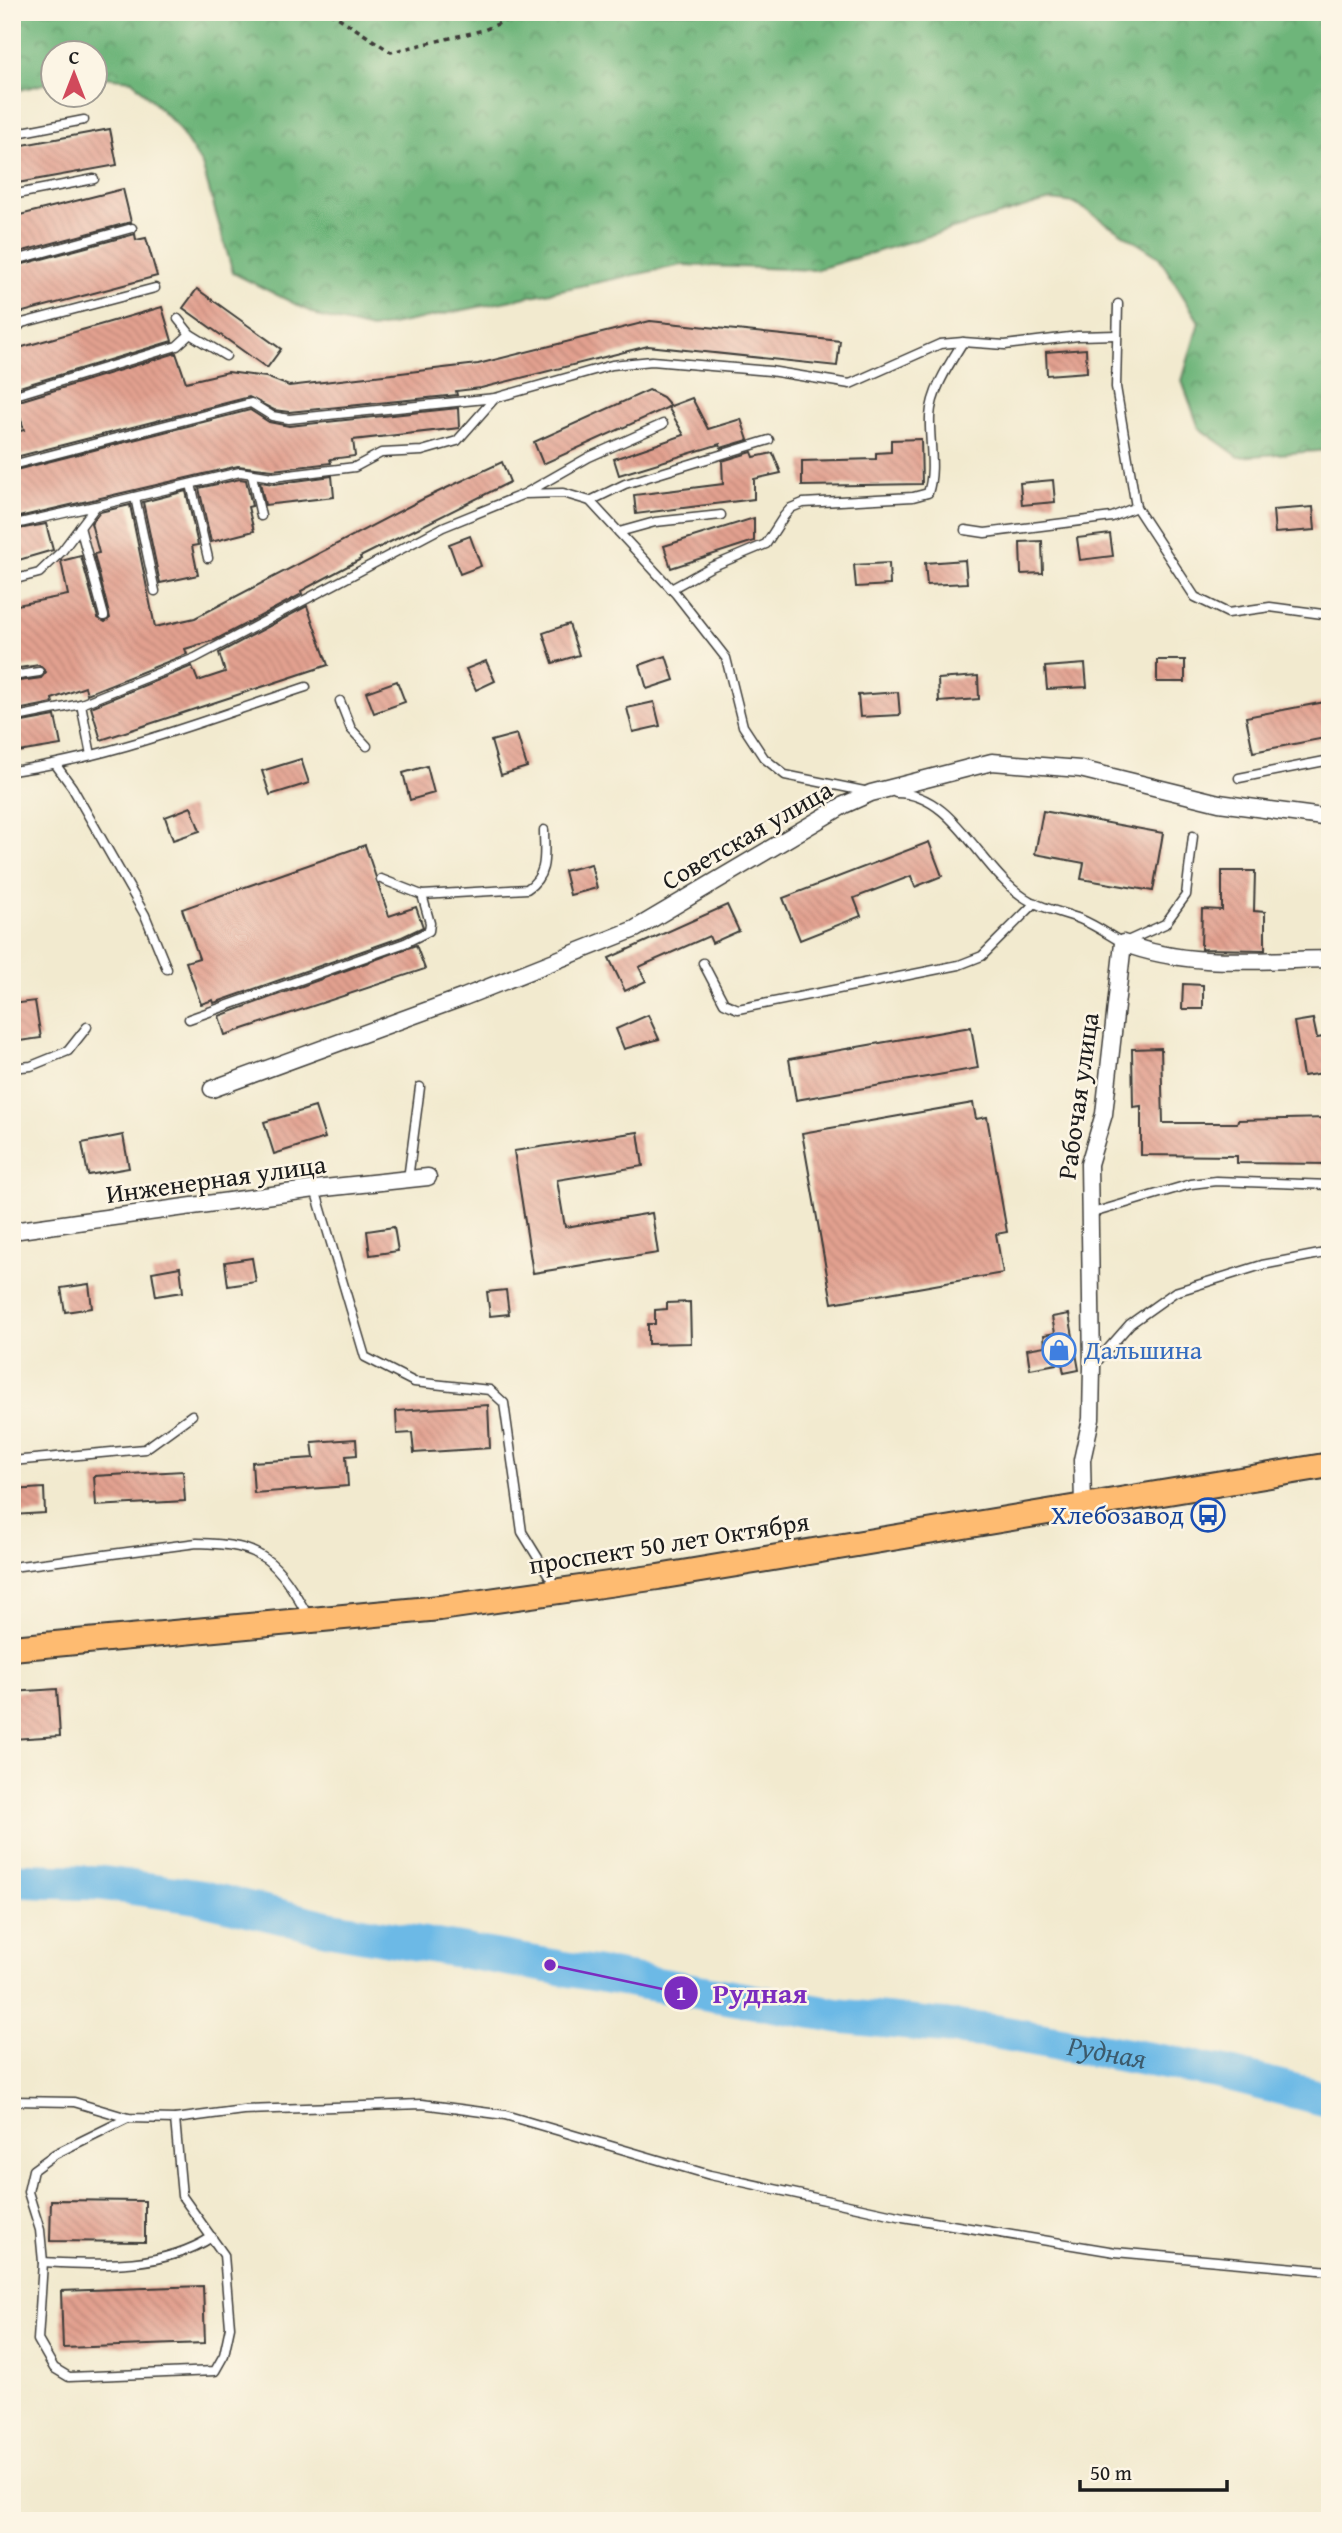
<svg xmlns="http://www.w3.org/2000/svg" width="1342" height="2533" font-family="'Gentium Book Plus',serif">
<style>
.forest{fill:url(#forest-crowns);stroke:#45684b;stroke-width:2}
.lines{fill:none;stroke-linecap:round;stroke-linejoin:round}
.river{stroke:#6cb9e6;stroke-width:35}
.building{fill:url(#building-back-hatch)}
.service-casing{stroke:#3c3b37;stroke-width:11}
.minor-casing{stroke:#3c3b37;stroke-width:19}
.primary-casing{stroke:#3c3b37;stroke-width:28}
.path{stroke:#3c3b37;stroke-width:3.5;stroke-dasharray:5 5;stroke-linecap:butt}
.service{stroke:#fff;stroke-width:8}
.minor{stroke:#fff;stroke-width:16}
.primary{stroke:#febb71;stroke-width:24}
.labels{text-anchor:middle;stroke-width:5;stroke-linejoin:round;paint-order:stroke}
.street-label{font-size:26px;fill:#1c1c1c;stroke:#fcf5e5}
.shop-label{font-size:26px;fill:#366cbe;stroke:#fcf5e5;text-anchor:start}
.transit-label{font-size:26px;fill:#164399;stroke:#fcf5e5;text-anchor:end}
.water-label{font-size:28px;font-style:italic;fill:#3c5b6d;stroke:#fcf5e5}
.leader{fill:none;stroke:#7b2cbf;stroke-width:2.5}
.callout-dot{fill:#7b2cbf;stroke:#fcf5e5;stroke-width:2.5}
.mark-label{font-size:21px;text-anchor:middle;font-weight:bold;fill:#fff}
.callout-label{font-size:28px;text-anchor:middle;font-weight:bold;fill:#7b2cbf;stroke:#fcf5e5;stroke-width:5;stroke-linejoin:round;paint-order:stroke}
</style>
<defs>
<pattern id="forest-crowns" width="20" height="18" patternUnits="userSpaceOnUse" patternTransform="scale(1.75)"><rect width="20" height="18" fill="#6eb57a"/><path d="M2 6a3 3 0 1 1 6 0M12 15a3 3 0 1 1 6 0" fill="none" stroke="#5a9263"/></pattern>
<pattern id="building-back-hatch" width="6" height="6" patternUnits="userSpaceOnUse" patternTransform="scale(1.75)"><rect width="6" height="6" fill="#e2a08f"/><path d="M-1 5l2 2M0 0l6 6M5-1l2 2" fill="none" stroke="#c1897b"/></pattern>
</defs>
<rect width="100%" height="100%" fill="#fcf5e5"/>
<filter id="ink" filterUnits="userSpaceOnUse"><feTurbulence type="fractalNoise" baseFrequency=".0143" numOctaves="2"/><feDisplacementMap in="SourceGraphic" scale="14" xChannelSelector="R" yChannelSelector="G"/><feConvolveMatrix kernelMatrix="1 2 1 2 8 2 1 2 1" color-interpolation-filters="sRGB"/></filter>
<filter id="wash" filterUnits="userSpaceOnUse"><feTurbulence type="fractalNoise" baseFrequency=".00686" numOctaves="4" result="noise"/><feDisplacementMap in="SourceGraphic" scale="28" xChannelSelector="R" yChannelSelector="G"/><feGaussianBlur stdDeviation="1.57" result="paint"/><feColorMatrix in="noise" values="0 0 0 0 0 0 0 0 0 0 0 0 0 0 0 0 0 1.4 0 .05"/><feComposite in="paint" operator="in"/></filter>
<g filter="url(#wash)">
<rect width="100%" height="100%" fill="#f2eacf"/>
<!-- forest -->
<polygon class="forest" points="12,12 1330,12 1330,450 1239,457 1199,428 1182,381 1199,322 1159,257 1075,203 1050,200 815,270 682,265 372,329 321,317 233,273 202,165 176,125 132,80 95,76 94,52 52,52 52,82 12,92"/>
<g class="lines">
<!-- river -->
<path class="river" id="s1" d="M12,1880L100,1883L200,1897L329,1928L840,2016L997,2032L1219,2072L1330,2100"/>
</g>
<g id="blocks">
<!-- building -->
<g class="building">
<polygon points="110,129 117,165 12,184 12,147"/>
<polygon points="123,189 131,222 12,254 12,217"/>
<polygon points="135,234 136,240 146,238 157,276 12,315 12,267"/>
<polygon points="197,289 281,349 267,368 183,308"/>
<polygon points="162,307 172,341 13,389 12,350"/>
<polygon points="650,321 840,341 837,366 648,346 481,388 456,391 457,395 289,412 274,410 249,397 12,458 12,433 24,430 16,402 176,353 186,382 228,372 266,377 289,386 478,364"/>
<polygon points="1086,349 1087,372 1047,375 1046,352"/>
<polygon points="649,390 663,397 671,406 543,464 534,442"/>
<polygon points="692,398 708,429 741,419 748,440 721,448 720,444 619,475 614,459 684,435 668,407"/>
<polygon points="458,408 459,428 353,440 355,456 330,459 331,463 273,470 238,466 19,517 14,524 19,529 46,524 53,550 12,562 12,471 250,410 269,422 289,426"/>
<polygon points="921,439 922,484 802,486 802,461 876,459 876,453 891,452 891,440"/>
<polygon points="752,452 754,457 773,453 781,473 754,479 754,499 636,514 634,495 723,484 722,461"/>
<polygon points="502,462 510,482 360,557 361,559 301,591 302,594 215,640 185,649 187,654 87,694 85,687 52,699 53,703 12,711 12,682 41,678 46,672 39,665 12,669 12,606 68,595 61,561 81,556 98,618 105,622 110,618 94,554 99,553 91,523 100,512 130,505 155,627 195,618 423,499"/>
<polygon points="332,476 334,497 265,505 260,482 274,484"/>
<polygon points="240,479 246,480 252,506 248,507 254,531 211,542 199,488"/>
<polygon points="1053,480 1055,502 1022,505 1020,483"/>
<polygon points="186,491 198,545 192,546 198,575 160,583 143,502"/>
<polygon points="1313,507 1315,530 1275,533 1273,510"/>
<polygon points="754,518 754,541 671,568 664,546"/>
<polygon points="1110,534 1113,556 1080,560 1077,538"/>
<polygon points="470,536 481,566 460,574 449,544"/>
<polygon points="1042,541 1043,573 1021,574 1020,542"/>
<polygon points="965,560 967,583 927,585 925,563"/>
<polygon points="889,563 890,585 856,587 854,565"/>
<polygon points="307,606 328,665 101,740 91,707 192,666 198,681 225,672 219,653"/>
<polygon points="569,624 579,655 553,663 543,633"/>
<polygon points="666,656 674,680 647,689 640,665"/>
<rect x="1157" y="660" width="28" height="22"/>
<polygon points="486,661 495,681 476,690 466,669"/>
<polygon points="1085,664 1087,687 1047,689 1045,667"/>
<polygon points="978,676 979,699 939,702 938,679"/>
<polygon points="397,681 405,702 374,713 366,692"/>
<polygon points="898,692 900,715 860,717 858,695"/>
<polygon points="1330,701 1330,737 1253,752 1246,717"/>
<polygon points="654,702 660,726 633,732 627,708"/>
<polygon points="55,716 61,745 12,753 12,724"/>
<polygon points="517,734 527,767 501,775 491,741"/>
<polygon points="301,759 309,783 270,795 262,771"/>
<polygon points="427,766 434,793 410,800 403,773"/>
<polygon points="191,807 200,831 173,840 165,817"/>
<polygon points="1043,811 1163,833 1153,891 1081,879 1084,863 1035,854"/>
<polygon points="929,842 942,876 915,887 911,876 854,898 861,916 800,940 783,898"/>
<polygon points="365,845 389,916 416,907 423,927 402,937 214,1003 213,1000 201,1004 186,962 199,958 182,909"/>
<polygon points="591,864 597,888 570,895 564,871"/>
<polygon points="1222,871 1255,871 1254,911 1265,912 1265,950 1201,949 1202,909 1222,910"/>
<polygon points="727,905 739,931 712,943 709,936 639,967 646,981 625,991 609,958"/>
<polygon points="416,945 425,969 225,1035 219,1016"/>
<polygon points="1183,984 1203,985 1203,1009 1182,1009"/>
<polygon points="35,1001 41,1038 12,1042 12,1004"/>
<polygon points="648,1015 659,1039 624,1049 616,1029"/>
<polygon points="1313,1019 1317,1038 1330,1036 1330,1072 1303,1076 1294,1022"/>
<polygon points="971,1027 978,1068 796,1100 789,1059"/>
<polygon points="1161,1048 1163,1123 1237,1123 1238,1120 1330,1118 1330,1164 1237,1163 1237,1156 1141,1155 1141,1106 1133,1107 1132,1049"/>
<polygon points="973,1103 976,1119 987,1117 1007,1232 996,1234 1003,1273 832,1303 802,1133"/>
<polygon points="315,1107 325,1138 274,1154 264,1122"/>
<polygon points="638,1132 643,1166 557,1180 565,1227 652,1213 658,1253 533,1273 514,1151"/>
<polygon points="123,1135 129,1168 88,1175 82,1143"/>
<polygon points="394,1227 398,1251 370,1255 367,1231"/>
<polygon points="252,1258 256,1282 228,1286 225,1262"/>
<polygon points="180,1267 183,1292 156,1296 152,1272"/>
<polygon points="89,1284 92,1308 65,1312 61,1288"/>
<polygon points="506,1290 509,1314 490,1316 487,1292"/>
<polygon points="690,1302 691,1343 648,1344 648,1324 655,1324 655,1310 667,1309 667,1303"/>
<polygon points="1069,1314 1079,1370 1064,1373 1062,1363 1030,1369 1027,1349 1045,1346 1044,1335 1055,1333 1052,1317"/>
<polygon points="488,1405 490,1448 414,1453 412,1433 397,1434 396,1411"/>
<polygon points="356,1439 357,1455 346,1456 348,1486 254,1493 252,1462 314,1458 312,1442"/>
<polygon points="183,1471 185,1501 96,1506 94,1476"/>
<polygon points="44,1488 45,1513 12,1515 12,1490"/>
<polygon points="57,1689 60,1736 12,1739 12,1692"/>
<polygon points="51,2200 145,2201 145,2242 50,2241"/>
<polygon points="203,2286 205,2343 63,2348 61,2291"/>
</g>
</g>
</g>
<g filter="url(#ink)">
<use href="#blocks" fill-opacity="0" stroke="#3c3b37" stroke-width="2"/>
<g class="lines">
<defs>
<g id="service">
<polyline points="12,134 84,120"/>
<polyline points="12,195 94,179"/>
<polyline points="12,261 132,228"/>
<polyline points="1118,304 1116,387 1136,507 1195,597 1228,613 1270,607 1330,615"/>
<polyline points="178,319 190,334 226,356"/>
<polyline points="12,333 22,323 155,288"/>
<polyline points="12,396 177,346 190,334"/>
<polyline points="12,465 251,403 272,416 289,419 495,398 612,365 652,361 770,371 850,384 940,344 963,342 1005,345 1078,336 1117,335"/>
<polyline points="252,475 261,516"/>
<polyline points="191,484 208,558"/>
<polyline points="526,493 589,457 663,424"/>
<polyline points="135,497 155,591"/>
<polyline points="590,501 625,484 769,440"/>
<polyline points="20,523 95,506"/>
<polyline points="80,527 104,616"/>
<polyline points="965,530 985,533 1112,517 1136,507"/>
<polyline points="619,532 655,522 721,515"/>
<polyline points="12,580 39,573 62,551 96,506 240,472 273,477 355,467 381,453 422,451 457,441 495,398"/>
<path d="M671,589L711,567L766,544L784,516L791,508L803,503L913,497L928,493C936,469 929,442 930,417C931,391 950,363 963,342"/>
<polyline points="12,676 39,672"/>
<polyline points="340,701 351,729 367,746"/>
<polyline points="81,704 91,755"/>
<polyline points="12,718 81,704 195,658 443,527 524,494 563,493 590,501 676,594 726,658 743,726 764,758 785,775 869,792"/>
<polyline points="56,765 72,787 145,915 167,969"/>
<path d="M12,771C113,757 210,718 306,687"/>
<polyline points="1239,778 1330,760"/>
<path d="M896,793C957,793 980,874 1030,901C1045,909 1064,913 1080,919C1095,925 1109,935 1123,943L1165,924L1186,895L1193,836"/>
<path d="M422,895L527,889C549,875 544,853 544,830"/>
<polyline points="703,963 724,1003 738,1009 959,965 982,956 1035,903"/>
<polyline points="189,1019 405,943 429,931 430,923 422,895 381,879"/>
<polyline points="12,1068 31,1066 68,1051 87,1027"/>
<polyline points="408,1179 420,1087"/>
<polyline points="315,1189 365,1357 414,1382 490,1390 504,1403 522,1532 556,1587"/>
<polyline points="1089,1214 1191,1184 1216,1181 1330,1185"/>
<polyline points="1094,1365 1130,1324 1175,1292 1262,1265 1330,1252"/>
<polyline points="12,1461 145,1449 192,1415"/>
<path d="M12,1567L197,1543C263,1544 277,1560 308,1616"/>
<polyline points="12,2101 74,2102 128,2118 175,2119 243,2110 422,2104 505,2115 710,2175 903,2217 1115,2252 1330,2271"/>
<polyline points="128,2118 55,2154 33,2170 28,2192 40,2230 43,2262 38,2340 54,2368 69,2377 215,2371 224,2355 230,2327 224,2255 182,2196 175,2119"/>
<path d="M43,2262C101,2265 162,2269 212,2237"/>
</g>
<g id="minor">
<polyline points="212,1089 464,997 635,929 844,805 871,793 992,762 1080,769 1219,803 1330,818"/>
<polyline points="12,1231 315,1189 428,1177"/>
<path d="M1083,1506L1082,1460L1091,1419L1092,1367L1089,1164L1104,1114L1123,943C1188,968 1260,960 1330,959"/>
</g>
<polyline id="primary" points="12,1648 440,1608 658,1577 1330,1465"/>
</defs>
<!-- service casing -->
<use href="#service" class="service-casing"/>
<!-- minor casing -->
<use href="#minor" class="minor-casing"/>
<!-- primary casing -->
<use href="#primary" class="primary-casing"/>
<!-- path -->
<polyline class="path" points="330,12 391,52 484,30 525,12"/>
<!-- service -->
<use href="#service" class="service"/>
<!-- minor -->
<use href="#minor" class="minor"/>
<!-- primary -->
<use href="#primary" class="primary"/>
</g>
</g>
<!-- icons -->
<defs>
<symbol id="shop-ring" viewBox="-11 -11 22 22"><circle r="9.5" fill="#fcf5e5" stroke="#3f7fe0" stroke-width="1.5"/><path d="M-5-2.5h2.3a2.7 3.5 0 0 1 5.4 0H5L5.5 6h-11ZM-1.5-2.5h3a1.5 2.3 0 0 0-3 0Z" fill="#3f7fe0"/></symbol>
<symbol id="bus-ring" viewBox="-11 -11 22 22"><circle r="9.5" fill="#fcf5e5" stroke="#1a4fb4" stroke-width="1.5"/><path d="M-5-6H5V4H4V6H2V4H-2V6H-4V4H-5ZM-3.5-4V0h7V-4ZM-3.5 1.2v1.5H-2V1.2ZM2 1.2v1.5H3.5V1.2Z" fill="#1a4fb4"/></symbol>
</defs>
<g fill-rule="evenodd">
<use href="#shop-ring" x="1040" y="1331" width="38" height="38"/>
<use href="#bus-ring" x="1189" y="1496" width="38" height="38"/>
</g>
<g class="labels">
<!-- street labels -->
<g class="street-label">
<text transform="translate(747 835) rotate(-30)" y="9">Советская улица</text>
<text transform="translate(1078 1096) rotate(-82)" y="9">Рабочая улица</text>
<text transform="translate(216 1179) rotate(-8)" y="9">Инженерная улица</text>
<text transform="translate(669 1543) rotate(-9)" y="9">проспект 50 лет Октября</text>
</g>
<!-- shop labels -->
<g class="shop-label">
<text x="1084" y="1359">Дальшина</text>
</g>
<!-- transit labels -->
<g class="transit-label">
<text x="1184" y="1524">Хлебозавод</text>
</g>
<!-- water labels -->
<g class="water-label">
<text dy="10" stroke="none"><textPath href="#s1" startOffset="1110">Рудная</textPath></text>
</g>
</g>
<!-- callouts -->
<path class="leader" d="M550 1965L681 1993"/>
<g class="callout-dot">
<circle cx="550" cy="1965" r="7"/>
<circle cx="681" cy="1993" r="18"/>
</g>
<g class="mark-label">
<text x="681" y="2000">1</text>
</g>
<g class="callout-label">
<text x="760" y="2003">Рудная</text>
</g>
<!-- margin -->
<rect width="1342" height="2533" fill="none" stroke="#fcf5e5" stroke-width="42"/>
<!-- north arrow -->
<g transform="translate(74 74)"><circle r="33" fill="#fcf5e5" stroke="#a29e95" stroke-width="2"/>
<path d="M0-5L12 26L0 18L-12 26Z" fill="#d1495b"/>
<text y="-10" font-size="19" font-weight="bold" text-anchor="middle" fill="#1c1c1c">С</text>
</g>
<!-- scale -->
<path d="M1080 2480v10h147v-10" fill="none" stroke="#1c1c1c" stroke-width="3.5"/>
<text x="1090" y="2480" font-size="21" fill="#1c1c1c" stroke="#fcf5e5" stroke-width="5" paint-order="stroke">50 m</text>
</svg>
